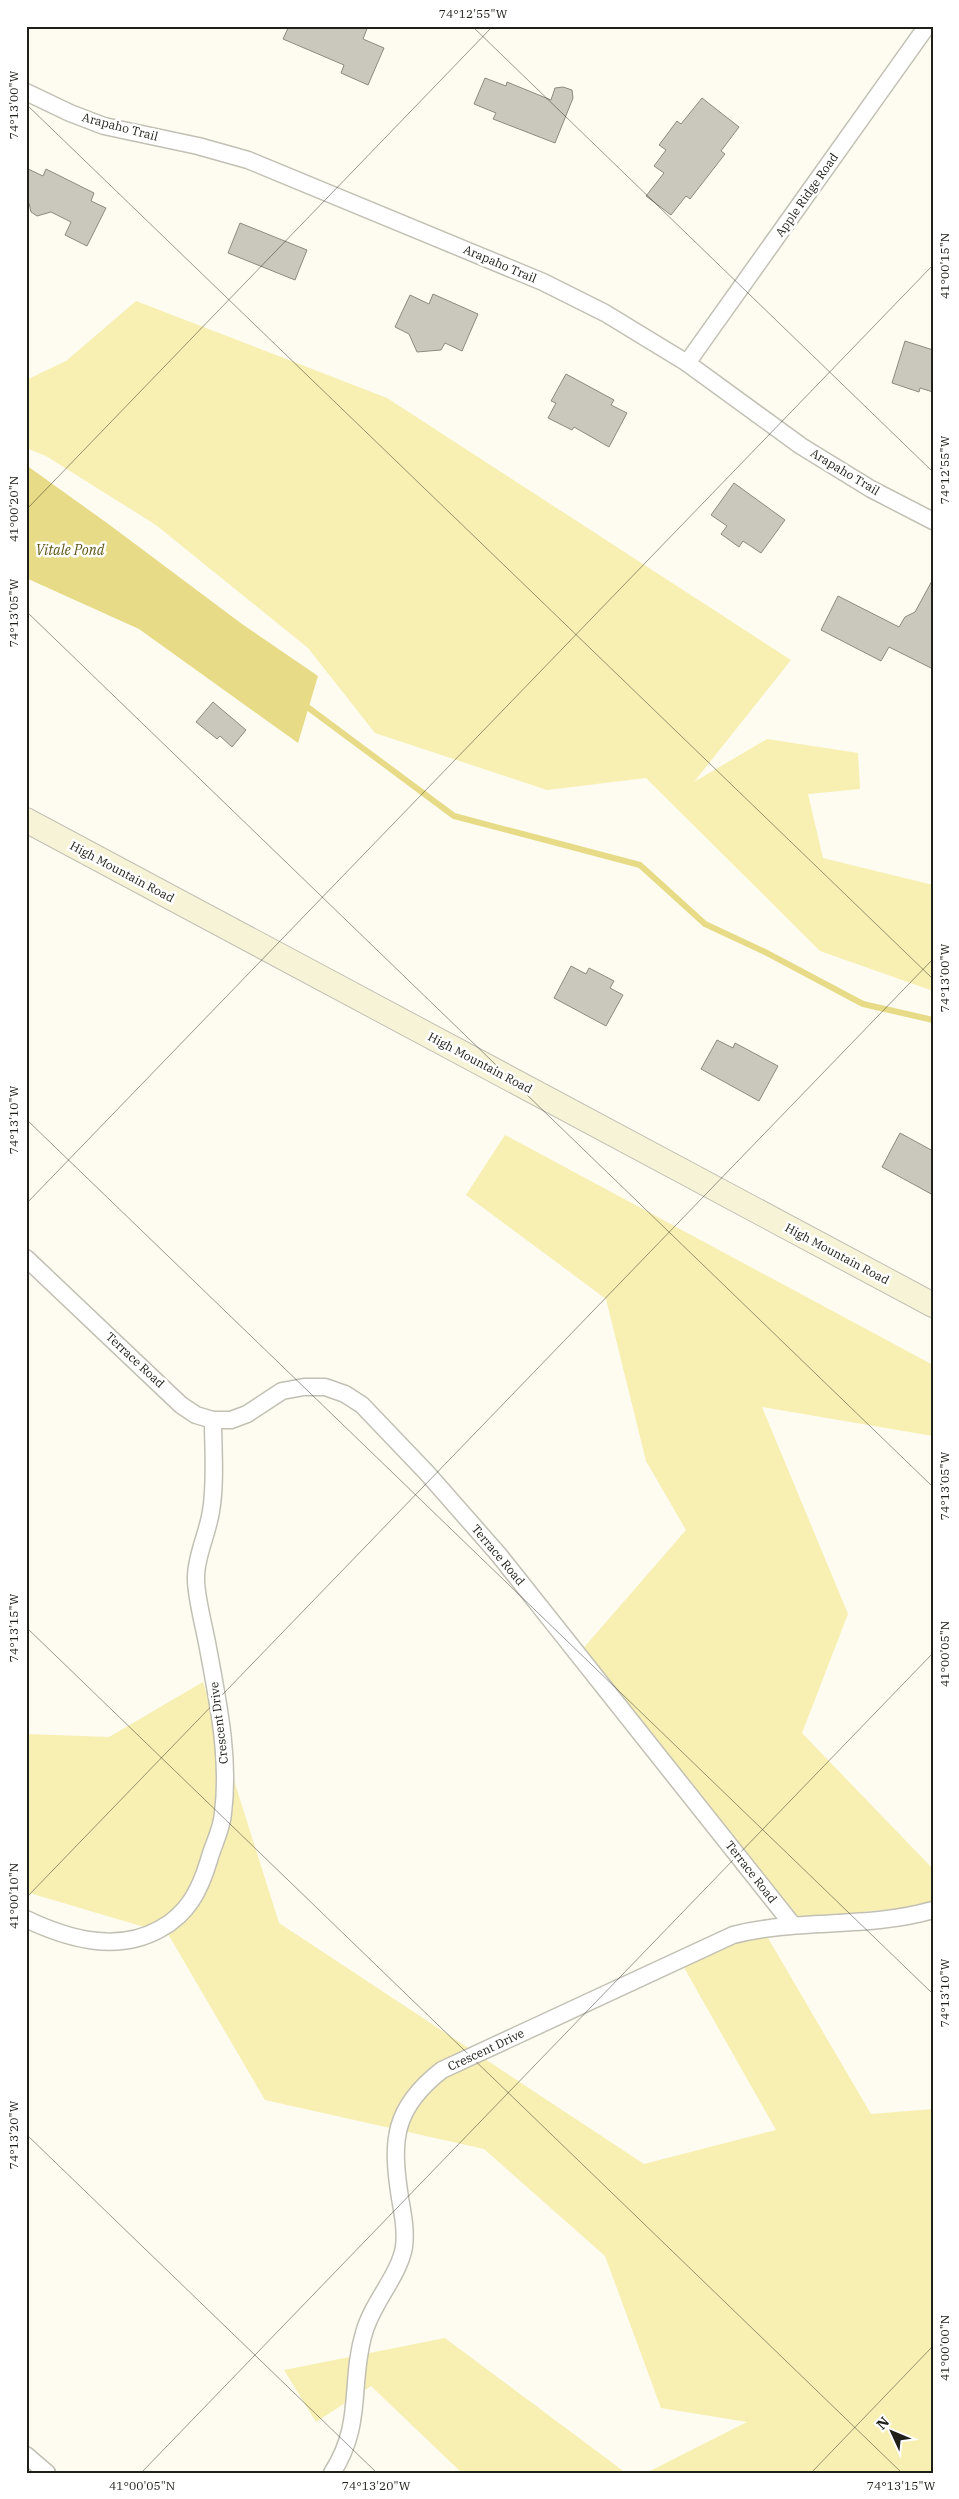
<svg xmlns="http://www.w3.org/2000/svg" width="959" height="2499" font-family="'IBM Plex Serif',serif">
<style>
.green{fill:#f8efb3}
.water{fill:#e7db87}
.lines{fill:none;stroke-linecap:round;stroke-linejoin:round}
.stream{stroke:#e7db87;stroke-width:6}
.building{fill:#cac8bd;stroke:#8c8b80}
.street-casing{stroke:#c2c0b4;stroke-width:19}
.secondary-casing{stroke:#c2c0b4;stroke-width:26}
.street{stroke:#fff;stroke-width:16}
.secondary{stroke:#f7f3d7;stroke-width:24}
.ticks{fill:none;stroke:#20201b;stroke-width:1;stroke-opacity:0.45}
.labels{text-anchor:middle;stroke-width:5;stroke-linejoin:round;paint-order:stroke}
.street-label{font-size:12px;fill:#20201b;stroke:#fff}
.water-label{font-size:14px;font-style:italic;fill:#5f5618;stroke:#fff}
.neatline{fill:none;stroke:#20201b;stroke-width:2}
.ticks-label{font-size:12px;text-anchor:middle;fill:#20201b}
</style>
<rect width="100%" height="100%" fill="#fefcf0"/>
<!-- green -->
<g class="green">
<polygon points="136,301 387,398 791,660 694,782 767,739 858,753 860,789 808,794 823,858 933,885 933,991 820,951 646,778 547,790 375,733 308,648 156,525 46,456 26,448 26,380 66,361"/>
<polygon points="505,1135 933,1365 933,1436 762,1407 848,1614 802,1733 933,1869 933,1917 926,1905 800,1919 580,1652 686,1530 646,1461 606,1299 466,1195"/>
<polygon points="203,1682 279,1923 644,2164 776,2130 682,1964 758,1921 871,2114 933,2109 933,2473 646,2473 747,2422 661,2408 605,2256 484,2149 265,2100 168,1934 26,1892 26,1734 109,1737"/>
<polygon points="445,2338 626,2473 462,2473 371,2386 316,2422 284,2370"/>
</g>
<!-- water -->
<polygon class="water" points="26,465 107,523 242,624 318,676 298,743 139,629 26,578"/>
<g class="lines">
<!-- stream -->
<polyline class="stream" points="302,703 454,816 640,865 705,924 763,951 863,1004 933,1020"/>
</g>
<!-- building -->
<g class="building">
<polygon points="289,26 368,26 363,39 384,48 368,85 341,73 344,65 283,39"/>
<polygon points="485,78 506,86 507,82 551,100 555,88 563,87 572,90 573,98 555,143 493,119 496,113 474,104"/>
<polygon points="702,98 739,127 721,151 725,154 690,199 686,196 671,215 646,196 664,173 654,166 666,150 659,145 677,121 681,124"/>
<polygon points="26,168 43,176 46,169 94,193 91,201 106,208 87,246 65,235 71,222 51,212 37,216 31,212 29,203 26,202"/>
<polygon points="240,223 307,250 295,280 228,253"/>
<polygon points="433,294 478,314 462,351 445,343 441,350 417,352 409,334 395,327 410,295 429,304"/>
<polygon points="905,341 933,350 933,392 920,388 919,392 892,383"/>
<polygon points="566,374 614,400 611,405 627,413 609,447 574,427 572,430 548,418 556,403 551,401"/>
<polygon points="734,483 785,520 761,553 743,541 739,547 721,534 727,526 711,515"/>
<polygon points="933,579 933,669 889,647 881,661 821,630 838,596 899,627 905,617 915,612"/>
<polygon points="213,702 246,730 232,747 220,736 217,739 196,722"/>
<polygon points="571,966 586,974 589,968 614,981 610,988 623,995 606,1026 554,998"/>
<polygon points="717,1040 733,1048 735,1043 778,1066 759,1101 701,1069"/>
<polygon points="900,1133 933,1151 933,1195 882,1167"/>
</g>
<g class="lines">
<defs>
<g id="street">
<polyline points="26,92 70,113 104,126 198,146 248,160 543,282 605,313 687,363 801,446 871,489 933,521"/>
<polyline points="687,363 927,26"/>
<polyline points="26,1258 181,1405 196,1415 213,1420 231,1420 247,1414 282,1391 304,1387 325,1387 345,1394 362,1405 427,1473 499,1555 792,1924"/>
<path d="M26,1919C68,1939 117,1953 160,1929C188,1914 200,1890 209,1860C213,1845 222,1829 223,1813C230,1758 218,1702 208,1648C205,1630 195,1594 196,1577C196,1555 208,1533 211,1511C216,1482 213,1449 213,1420"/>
<polyline points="26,2455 47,2473"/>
<path d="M332,2473C364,2424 349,2383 364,2333C372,2303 399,2276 404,2247C406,2230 403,2215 400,2198C391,2140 393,2108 442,2070L733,1935C800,1918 867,1929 933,1910"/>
</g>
<polyline id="secondary" points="26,820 933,1305"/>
</defs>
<!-- street casing -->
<use href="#street" class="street-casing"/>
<!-- secondary casing -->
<use href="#secondary" class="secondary-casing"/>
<!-- street -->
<use href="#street" class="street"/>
<!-- secondary -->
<use href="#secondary" class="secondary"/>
</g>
<!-- ticks -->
<path class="ticks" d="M472,26L933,472M26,104L933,979M26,510L493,26M26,611L933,1487M26,1119L933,1994M26,1204L933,265M26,1627L902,2473M26,1898L933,959M26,2134L377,2473M141,2473L933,1653M811,2473L933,2346"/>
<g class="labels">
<!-- street labels -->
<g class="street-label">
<text transform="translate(120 127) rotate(15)" y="4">Arapaho Trail</text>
<text transform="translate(807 195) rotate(-55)" y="4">Apple Ridge Road</text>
<text transform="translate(500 264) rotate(23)" y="4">Arapaho Trail</text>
<text transform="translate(845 472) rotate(31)" y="4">Arapaho Trail</text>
<text transform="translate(122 872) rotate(28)" y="4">High Mountain Road</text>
<text transform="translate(480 1063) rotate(28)" y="4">High Mountain Road</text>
<text transform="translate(837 1254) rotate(28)" y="4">High Mountain Road</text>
<text transform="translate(135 1360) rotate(43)" y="4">Terrace Road</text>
<text transform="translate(498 1555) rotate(50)" y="4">Terrace Road</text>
<text transform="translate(219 1723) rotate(-97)" y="4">Crescent Drive</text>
<text transform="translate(751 1872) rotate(52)" y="4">Terrace Road</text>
<text transform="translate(486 2050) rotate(-25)" y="4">Crescent Drive</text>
</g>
<!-- water labels -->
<g class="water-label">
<text x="70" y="555">Vitale Pond</text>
</g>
</g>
<!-- border -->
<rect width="959" height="2499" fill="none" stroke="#ffffff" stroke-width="55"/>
<!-- north arrow -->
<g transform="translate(892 2432) rotate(314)" stroke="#ffffff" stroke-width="4" paint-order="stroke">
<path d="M0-4L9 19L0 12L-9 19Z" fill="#20201b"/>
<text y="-8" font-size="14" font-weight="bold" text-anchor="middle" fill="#20201b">N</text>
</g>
<rect x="28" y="28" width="904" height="2444" class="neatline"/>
<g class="ticks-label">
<text x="473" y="18">74°12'55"W</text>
<text transform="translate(14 105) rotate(-90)" y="4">74°13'00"W</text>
<text transform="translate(945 266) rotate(-90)" y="4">41°00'15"N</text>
<text transform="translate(945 470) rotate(-90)" y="4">74°12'55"W</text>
<text transform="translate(14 509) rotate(-90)" y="4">41°00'20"N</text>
<text transform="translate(14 613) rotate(-90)" y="4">74°13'05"W</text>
<text transform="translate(945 978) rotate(-90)" y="4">74°13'00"W</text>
<text transform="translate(14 1120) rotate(-90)" y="4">74°13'10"W</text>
<text transform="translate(945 1486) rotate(-90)" y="4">74°13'05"W</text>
<text transform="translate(14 1628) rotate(-90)" y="4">74°13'15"W</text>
<text transform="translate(945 1654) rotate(-90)" y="4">41°00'05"N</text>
<text transform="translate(14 1896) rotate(-90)" y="4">41°00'10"N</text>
<text transform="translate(945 1993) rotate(-90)" y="4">74°13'10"W</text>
<text transform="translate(14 2135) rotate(-90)" y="4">74°13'20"W</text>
<text transform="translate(945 2348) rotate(-90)" y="4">41°00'00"N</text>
<text x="142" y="2490">41°00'05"N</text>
<text x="376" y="2490">74°13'20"W</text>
<text x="901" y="2490">74°13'15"W</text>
</g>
</svg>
